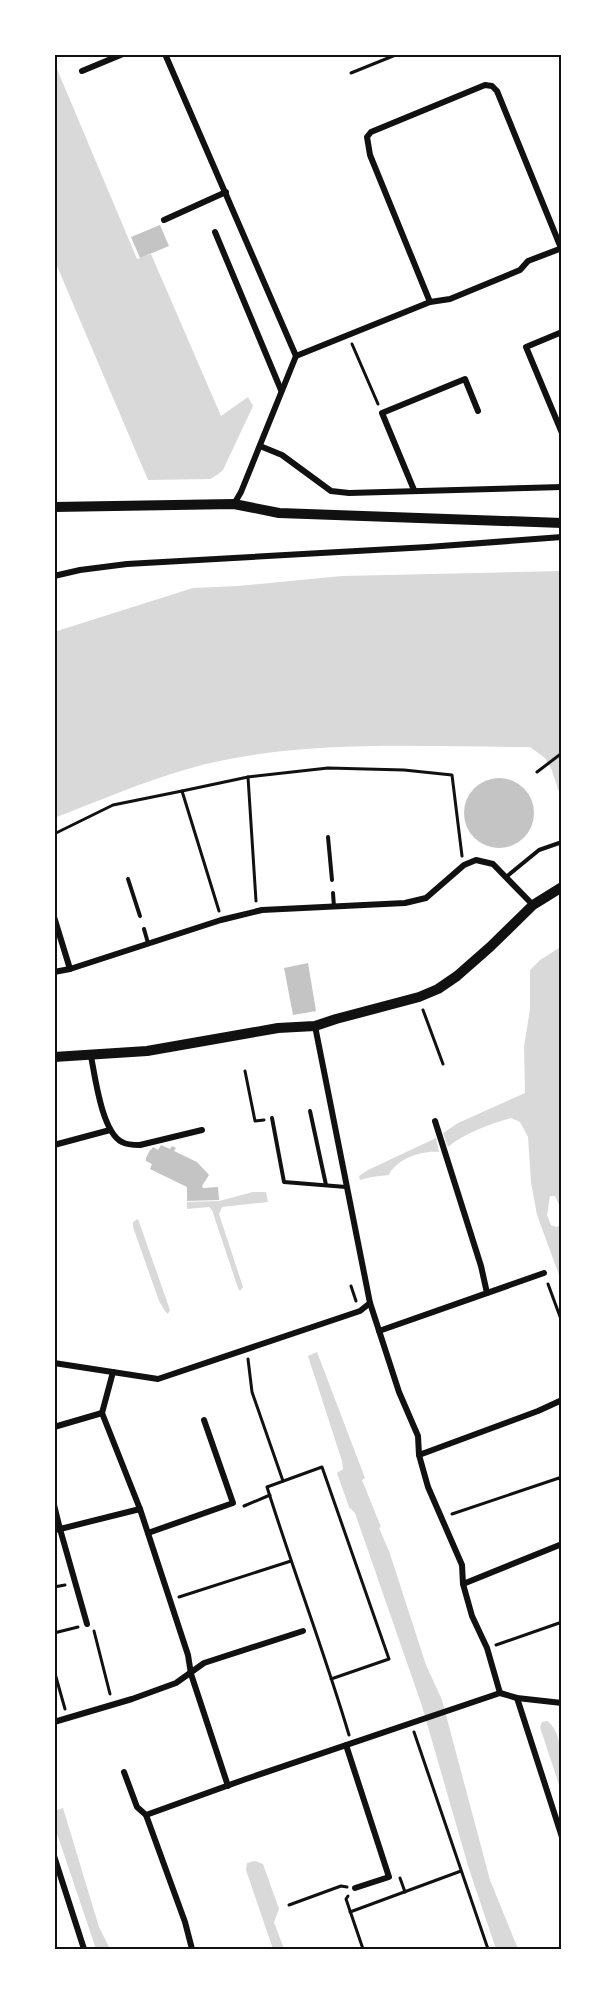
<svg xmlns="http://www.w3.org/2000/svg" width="616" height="2003" font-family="Arial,sans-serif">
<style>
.water{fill:#d9d9d9}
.building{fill:#c4c4c4}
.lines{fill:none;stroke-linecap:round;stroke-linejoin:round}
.path{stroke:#111;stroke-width:3}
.service{stroke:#111;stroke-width:4}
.minor{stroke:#111;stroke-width:6}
.tertiary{stroke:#111;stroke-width:10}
.neatline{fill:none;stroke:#111;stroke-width:2}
</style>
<rect width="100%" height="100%" fill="#fff"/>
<!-- water -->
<g class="water">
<polygon points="54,62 137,259 151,254 221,416 248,397 253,406 223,470 217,475 210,479 148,480 54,259"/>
<path d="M562,571V801L551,768L545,758L530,747C419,747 298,738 191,768C144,781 99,801 54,818V632L193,588L238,586L342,576Z"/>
<path d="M562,946V1221L559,1205L555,1196H550L547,1215L551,1225L556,1227L562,1225V1283L537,1215L531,1182L528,1137L520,1122L511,1118C489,1125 466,1132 448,1147L443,1133L458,1123L525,1093L524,1047L530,1009V970L540,960Z"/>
<path d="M436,1138L439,1152C422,1150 396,1159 389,1175L372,1177L360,1180L359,1176L368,1170Z"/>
<polygon points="253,1192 266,1192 268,1202 222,1207 219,1214 243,1287 240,1291 238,1288 212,1210 209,1207 187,1209 187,1202 219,1201"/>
<polygon points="138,1219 170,1310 168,1314 165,1311 159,1301 133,1227 133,1222"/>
<polygon points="317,1352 365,1478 362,1480 381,1527 379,1528 389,1551 426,1665 442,1700 490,1880 518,1949 496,1949 469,1869 422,1706 355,1513 349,1507 337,1473 343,1469 342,1461 308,1356"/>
<path d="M547,1721C565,1733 562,1774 562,1794L540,1727L542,1722Z"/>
<polygon points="63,1808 99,1927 110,1949 96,1949 54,1825 54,1811"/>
<polygon points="255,1861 263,1864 279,1909 274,1922 284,1949 273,1949 246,1870 247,1863"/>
</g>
<!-- building -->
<g class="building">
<polygon points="160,225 169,246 140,258 131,237"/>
<circle cx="499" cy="813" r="35"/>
<polygon points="308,963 316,1011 293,1015 284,968"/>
<polygon points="161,1145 170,1149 172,1146 176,1148 174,1151 197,1162 209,1175 202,1186 203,1188 218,1187 219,1200 187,1201 187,1187 150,1169 152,1164 146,1161 146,1158 150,1150 151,1150 153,1147 158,1150"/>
</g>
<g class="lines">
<!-- path -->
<g class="path">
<polyline points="351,73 398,54"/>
<polyline points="352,344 378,404"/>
<polyline points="537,772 562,753"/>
<polyline points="182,791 248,777"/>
<polyline points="54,834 113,805 182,791 219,911"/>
<polyline points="256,901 248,777 328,768 404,770 452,775 462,856"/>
<polyline points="423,1010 443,1064"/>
<polyline points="245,1071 255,1121 264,1120"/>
<polyline points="548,1284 562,1322"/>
<polyline points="351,1286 356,1301"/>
<polyline points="248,1359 252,1392 283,1481"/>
<polyline points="244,1506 270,1495"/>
<polyline points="452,1514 559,1478 562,1482"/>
<polyline points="54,1587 65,1585"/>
<polyline points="179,1597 291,1561"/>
<polyline points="94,1631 110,1694"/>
<polyline points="54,1633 78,1627"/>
<polyline points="496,1645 562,1622"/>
<polyline points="54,1670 65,1709"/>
<path d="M331,1679L389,1659L322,1467L267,1487C293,1570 324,1651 349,1735"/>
<polyline points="414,1732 488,1949"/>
<polyline points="400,1878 405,1892"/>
<polyline points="348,1896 346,1899 363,1949"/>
<polyline points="289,1905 341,1886 347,1887"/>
<polyline points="350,1912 461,1871"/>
</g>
<!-- service -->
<g class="service">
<polyline points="328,837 332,880"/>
<polyline points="506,877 539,850 562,842"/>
<polyline points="128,879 140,916"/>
<polyline points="333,893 334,907"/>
<polyline points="144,929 148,943"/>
<polyline points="310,1111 326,1185"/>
<polyline points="272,1118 284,1182 346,1187"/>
</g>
<!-- minor -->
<g class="minor">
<polyline points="165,54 296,356"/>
<polyline points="82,71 123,54"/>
<polyline points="164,220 226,192"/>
<polyline points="215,232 281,390"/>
<polyline points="430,302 370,155 367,137 371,132 485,85 492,86 497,91 561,248"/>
<polyline points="562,332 526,347 562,433"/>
<polyline points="260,446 282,455 331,491 349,493 562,487"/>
<polyline points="414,490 382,413 465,379 478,411"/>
<polyline points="234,504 241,492 296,356 430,302 450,299 520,270 528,261 562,248"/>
<polyline points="54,576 80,570 127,564 428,547 562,537"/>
<polyline points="54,917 70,969"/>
<polyline points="54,972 70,969 221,920 262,910 405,903 426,898 464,865 476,860 493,864 533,905"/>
<polyline points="315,1026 370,1303 399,1392 418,1436 419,1455 428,1487 462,1565 463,1584 472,1616 487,1648 500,1693"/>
<path d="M91,1056C95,1077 102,1132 122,1142C127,1145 134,1145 140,1145L202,1130"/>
<polyline points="435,1121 481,1266 487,1293"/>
<polyline points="54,1145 110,1130"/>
<polyline points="379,1331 544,1273"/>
<polyline points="54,1363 158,1379 360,1311 370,1303"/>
<polyline points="113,1372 102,1413 140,1509 188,1655 191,1674 228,1786"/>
<polyline points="54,1427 102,1413"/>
<polyline points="419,1455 538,1411 562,1400"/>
<polyline points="54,1505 60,1529 140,1509"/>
<polyline points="54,1530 60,1529 87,1624"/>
<polyline points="148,1533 233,1503 204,1420"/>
<polyline points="463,1584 562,1544"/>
<polyline points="517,1698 562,1837"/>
<polyline points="54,1722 132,1699 176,1683 204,1663 303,1631"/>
<polyline points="346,1745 389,1877 355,1888"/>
<polyline points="124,1772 137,1807 146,1815 185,1922 192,1949"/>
<polyline points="146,1815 246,1779 500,1693 517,1698 562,1703"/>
<polyline points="54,1856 84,1949"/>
</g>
<!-- tertiary -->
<g class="tertiary">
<polyline points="54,507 234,504 279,513 562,523"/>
<polyline points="54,1057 147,1051 278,1028 315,1026 336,1019 419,997 438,989 457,976 490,947 533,905 562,887"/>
</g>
</g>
<!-- border -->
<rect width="616" height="2003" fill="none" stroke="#ffffff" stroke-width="111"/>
<rect x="56" y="56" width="504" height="1892" class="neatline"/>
</svg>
